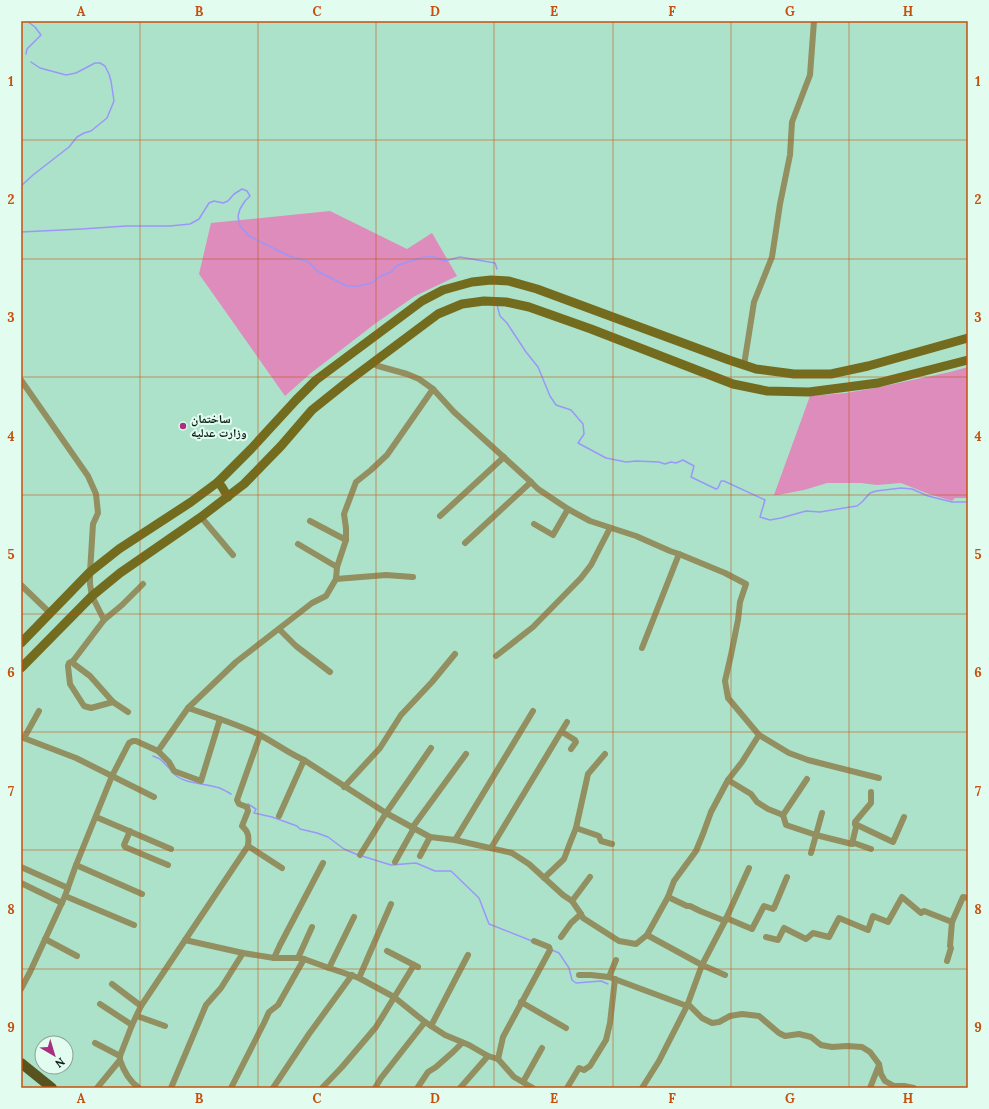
<svg xmlns="http://www.w3.org/2000/svg" width="989" height="1109" font-family="Lora,'Noto Naskh Arabic',serif">
<style>
.green{fill:#dd8cbc}
.lines{fill:none;stroke-linecap:round;stroke-linejoin:round}
.stream{stroke:#9b96fa;stroke-width:1.5}
.street{stroke:#928f61;stroke-width:6}
.secondary{stroke:#736c1e;stroke-width:9}
.primary{stroke:#58541f;stroke-width:10}
.grid{fill:none;stroke:#c6500d;stroke-width:1;stroke-opacity:0.55}
.poi-dot{fill:#aa2f81;stroke:#e2fcef;stroke-width:1.5}
.labels{text-anchor:middle;stroke-width:4;stroke-linejoin:round;paint-order:stroke}
.poi-label{font-size:12px;font-weight:bold;fill:#081e15;stroke:#e2fcef;text-anchor:start}
.neatline{fill:none;stroke:#c6500d;stroke-width:1.5}
.grid-label{font-size:13px;text-anchor:middle;font-weight:bold;fill:#c6500d}
</style>
<rect width="100%" height="100%" fill="#ace2c9"/>
<!-- green -->
<g class="green">
<polygon points="330,211 407,249 432,233 457,276 415,296 376,323 311,373 285,396 199,274 211,223"/>
<polygon points="968,367 968,498 955,498 952,501 929,494 901,483 877,485 861,483 827,483 804,490 778,495 774,495 810,396 846,393 875,388 950,372"/>
</g>
<g class="lines">
<!-- stream -->
<g class="stream">
<polyline points="26,54 27,49 41,35 35,27 27,21"/>
<polyline points="21,186 33,175 69,147 77,137 84,133 91,131 107,118 114,101 111,81 109,74 105,66 100,63 95,63 76,73 66,75 40,68 31,62"/>
<polyline points="21,232 82,229 126,226 170,226 190,224 199,219 209,203 214,201 223,203 228,201 234,194 242,189 247,191 250,196 245,201 240,209 238,216 240,226 249,236 289,256 309,262 317,271 347,286 358,286 372,283 379,277 391,272 398,265 424,257 435,257 444,261 460,257 495,263 497,269"/>
<polyline points="497,305 500,316 507,323 526,352 538,367 550,396 556,405 571,410 583,424 584,434 578,443 606,458 626,462 636,461 659,462 665,464 671,462 676,463 683,460 694,466 691,477 716,489 718,488 721,481 724,481 765,500 760,517 770,520 781,518 806,511 820,512 850,507 857,506 862,502 870,493 876,491 901,488 912,489 928,496 952,502 968,502"/>
<polyline points="153,756 160,759 170,769"/>
<path d="M174,774C185,784 203,783 216,787C221,788 226,791 231,794"/>
<polyline points="248,804 256,809 254,813 272,817 297,826 300,829 317,833 328,837 344,849 358,855"/>
<polyline points="362,856 391,865 416,863 435,871 451,871 479,898 489,924 532,941"/>
<polyline points="552,950 559,953 569,968 572,980 576,983 601,981 608,984"/>
</g>
<!-- street -->
<g class="street">
<polyline points="372,363 378,366 407,374 419,379 433,389 454,412 531,482 538,489 568,509 590,521 636,536 670,551 679,554 725,573 746,584 740,602 738,620 731,655 725,681 728,698 759,735 789,753 808,760 879,778"/>
<polyline points="744,365 754,302 772,257 780,204 790,155 792,122 810,75 814,21"/>
<polyline points="21,380 88,476 96,494 98,513 93,524 90,572 90,584 92,596 104,620 73,661 74,664 90,676 113,702 128,712"/>
<polyline points="440,516 504,457"/>
<polyline points="201,517 233,555"/>
<polyline points="310,521 346,540"/>
<polyline points="534,524 553,535 568,509"/>
<polyline points="465,543 531,482"/>
<polyline points="298,544 337,567"/>
<polyline points="336,579 386,575 413,577"/>
<polyline points="21,585 50,613"/>
<polyline points="104,620 122,605 143,584"/>
<polyline points="279,629 296,646 330,672"/>
<polyline points="642,648 679,554"/>
<polyline points="496,656 533,627 581,578 591,565 610,528"/>
<polyline points="73,661 69,663 68,666 70,684 84,706 91,708 113,702"/>
<path d="M188,708C212,716 236,724 258,734C274,742 288,753 304,760L386,813L430,837L455,840L512,853L529,864L563,895L572,901L581,914L583,918L619,941L636,944L647,935L668,897L674,881L696,851L703,834L711,812L728,780L742,762L759,735"/>
<polyline points="562,732 575,740 576,742 571,749"/>
<polyline points="21,737 76,758 154,797"/>
<polyline points="24,738 39,711"/>
<polyline points="158,751 188,708 236,662 312,603 326,596 336,579 337,567 346,540 346,528 344,514 356,482 371,470 387,455 433,389"/>
<polyline points="728,780 751,794 757,802 768,809 783,815"/>
<polyline points="344,787 380,748 401,715 432,682 455,654"/>
<polyline points="783,815 786,825 816,835 852,844 854,843 871,849"/>
<polyline points="783,815 807,779"/>
<polyline points="279,816 304,760"/>
<polyline points="96,817 171,849"/>
<polyline points="855,824 893,842 904,817"/>
<polyline points="412,828 466,754"/>
<polyline points="576,828 599,836 601,841 612,844"/>
<polyline points="130,831 124,845 125,847 168,865"/>
<polyline points="455,840 533,711"/>
<polyline points="852,844 856,827 855,822 871,803 871,792"/>
<polyline points="248,846 282,868"/>
<polyline points="491,848 567,722"/>
<polyline points="811,853 822,813"/>
<polyline points="360,855 386,813 431,748"/>
<polyline points="420,856 430,837"/>
<polyline points="395,862 414,828"/>
<polyline points="76,865 142,894"/>
<polyline points="21,867 68,888"/>
<polyline points="544,878 564,859 570,843 576,828 588,774 605,754"/>
<polyline points="21,883 62,903"/>
<polyline points="65,896 134,925"/>
<polyline points="668,897 687,906 690,906 700,911 725,921"/>
<polyline points="572,901 590,877"/>
<polyline points="726,918 752,929 764,906 773,909 774,908 787,877"/>
<polyline points="647,935 702,965 725,975"/>
<polyline points="561,937 571,923 581,914"/>
<polyline points="766,937 778,940 784,928 806,939 813,933 829,937 839,918 868,930 873,916 888,922 902,897 921,913 924,911 952,922"/>
<polyline points="45,939 77,956"/>
<polyline points="185,940 243,953 274,958 298,958 304,959 329,968 359,978 394,997 425,1022 445,1035 469,1045 488,1056 498,1059 514,1077 533,1088"/>
<polyline points="387,951 418,967"/>
<polyline points="274,958 280,945 323,863"/>
<polyline points="298,958 312,927"/>
<polyline points="947,961 951,948 950,946 952,922 963,897 968,898"/>
<polyline points="329,968 354,917"/>
<polyline points="579,975 591,975 609,977 687,1006"/>
<polyline points="609,977 616,960"/>
<polyline points="359,978 391,904"/>
<polyline points="112,984 141,1006"/>
<polyline points="21,989 30,972 65,896 76,865 112,776 129,743 133,741 136,741 158,751 169,762 174,771 201,781 220,719"/>
<polyline points="521,1002 566,1028"/>
<polyline points="100,1004 132,1025"/>
<polyline points="688,1004 702,1018 712,1023 719,1022 730,1016 742,1014 759,1016 779,1033 785,1036 799,1034 811,1037 821,1045 832,1047 847,1046 862,1047 870,1052 879,1064 881,1074 885,1081 894,1086 904,1086 914,1088"/>
<polyline points="137,1016 165,1026"/>
<polyline points="431,1026 468,955"/>
<polyline points="95,1043 120,1056"/>
<polyline points="498,1059 503,1037 550,950 549,947 534,941"/>
<path d="M120,1060C124,1072 129,1081 139,1088"/>
<polyline points="523,1082 542,1048"/>
<polyline points="418,1087 428,1072 436,1067 453,1052 462,1043"/>
<path d="M97,1088L120,1060V1056L132,1025L141,1006L248,846C249,837 249,832 242,826L248,811L247,807L239,804L237,800L260,735"/>
<polyline points="171,1088 206,1005 221,988 243,953"/>
<polyline points="231,1088 264,1023 269,1012 278,1005 304,959"/>
<polyline points="273,1088 309,1034 352,975"/>
<polyline points="322,1088 342,1067 376,1027 414,965"/>
<polyline points="375,1088 381,1078 425,1022"/>
<polyline points="460,1088 488,1056"/>
<polyline points="567,1088 579,1068 584,1070 590,1066 606,1040 610,1023 615,979"/>
<polyline points="642,1088 659,1061 687,1006 702,965 725,921 749,868"/>
<polyline points="870,1088 879,1065"/>
</g>
<!-- secondary -->
<g class="secondary">
<polyline points="218,482 222,487 228,497"/>
<polyline points="21,643 90,572 119,549 191,502 218,482 251,449 296,400 316,380 422,301 443,290 472,282 491,280 509,281 537,289 729,360 756,369 794,374 831,374 868,366 968,338"/>
<polyline points="21,668 92,596 120,573 201,517 244,484 281,446 312,410 347,382 438,314 462,304 484,301 506,302 529,307 591,329 733,384 767,391 809,392 878,383 968,360"/>
</g>
<!-- primary -->
<polyline class="primary" points="21,1063 52,1088"/>
</g>
<!-- grid -->
<path class="grid" d="M140,21V1088M258,21V1088M376,21V1088M494,21V1088M613,21V1088M731,21V1088M849,21V1088M21,140H968M21,259H968M21,377H968M21,495H968M21,614H968M21,732H968M21,850H968M21,969H968"/>
<!-- markers -->
<circle class="poi-dot" cx="183" cy="426" r="4"/>
<g class="labels">
<!-- poi labels -->
<g class="poi-label">
<text x="191" y="423">ساختمان<tspan x="191" dy="14">وزارت عدلیه</tspan></text>
</g>
</g>
<!-- border -->
<rect width="989" height="1109" fill="none" stroke="#e2fcef" stroke-width="44"/>
<!-- north arrow -->
<g transform="translate(54 1055) rotate(142)"><circle r="19" fill="#e2fcef" stroke="#8ba398"/>
<path d="M0-3L7 15L0 10L-7 15Z" fill="#aa2f81"/>
<text y="-6" font-size="11" font-weight="bold" text-anchor="middle" fill="#081e15">N</text>
</g>
<rect x="22" y="22" width="945" height="1065" class="neatline"/>
<g class="grid-label">
<text x="81" y="16">A</text>
<text x="199" y="16">B</text>
<text x="317" y="16">C</text>
<text x="435" y="16">D</text>
<text x="554" y="16">E</text>
<text x="672" y="16">F</text>
<text x="790" y="16">G</text>
<text x="908" y="16">H</text>
<text x="11" y="86">1</text>
<text x="978" y="86">1</text>
<text x="11" y="204">2</text>
<text x="978" y="204">2</text>
<text x="11" y="322">3</text>
<text x="978" y="322">3</text>
<text x="11" y="441">4</text>
<text x="978" y="441">4</text>
<text x="11" y="559">5</text>
<text x="978" y="559">5</text>
<text x="11" y="677">6</text>
<text x="978" y="677">6</text>
<text x="11" y="796">7</text>
<text x="978" y="796">7</text>
<text x="11" y="914">8</text>
<text x="978" y="914">8</text>
<text x="11" y="1032">9</text>
<text x="978" y="1032">9</text>
<text x="81" y="1103">A</text>
<text x="199" y="1103">B</text>
<text x="317" y="1103">C</text>
<text x="435" y="1103">D</text>
<text x="554" y="1103">E</text>
<text x="672" y="1103">F</text>
<text x="790" y="1103">G</text>
<text x="908" y="1103">H</text>
</g>
</svg>
